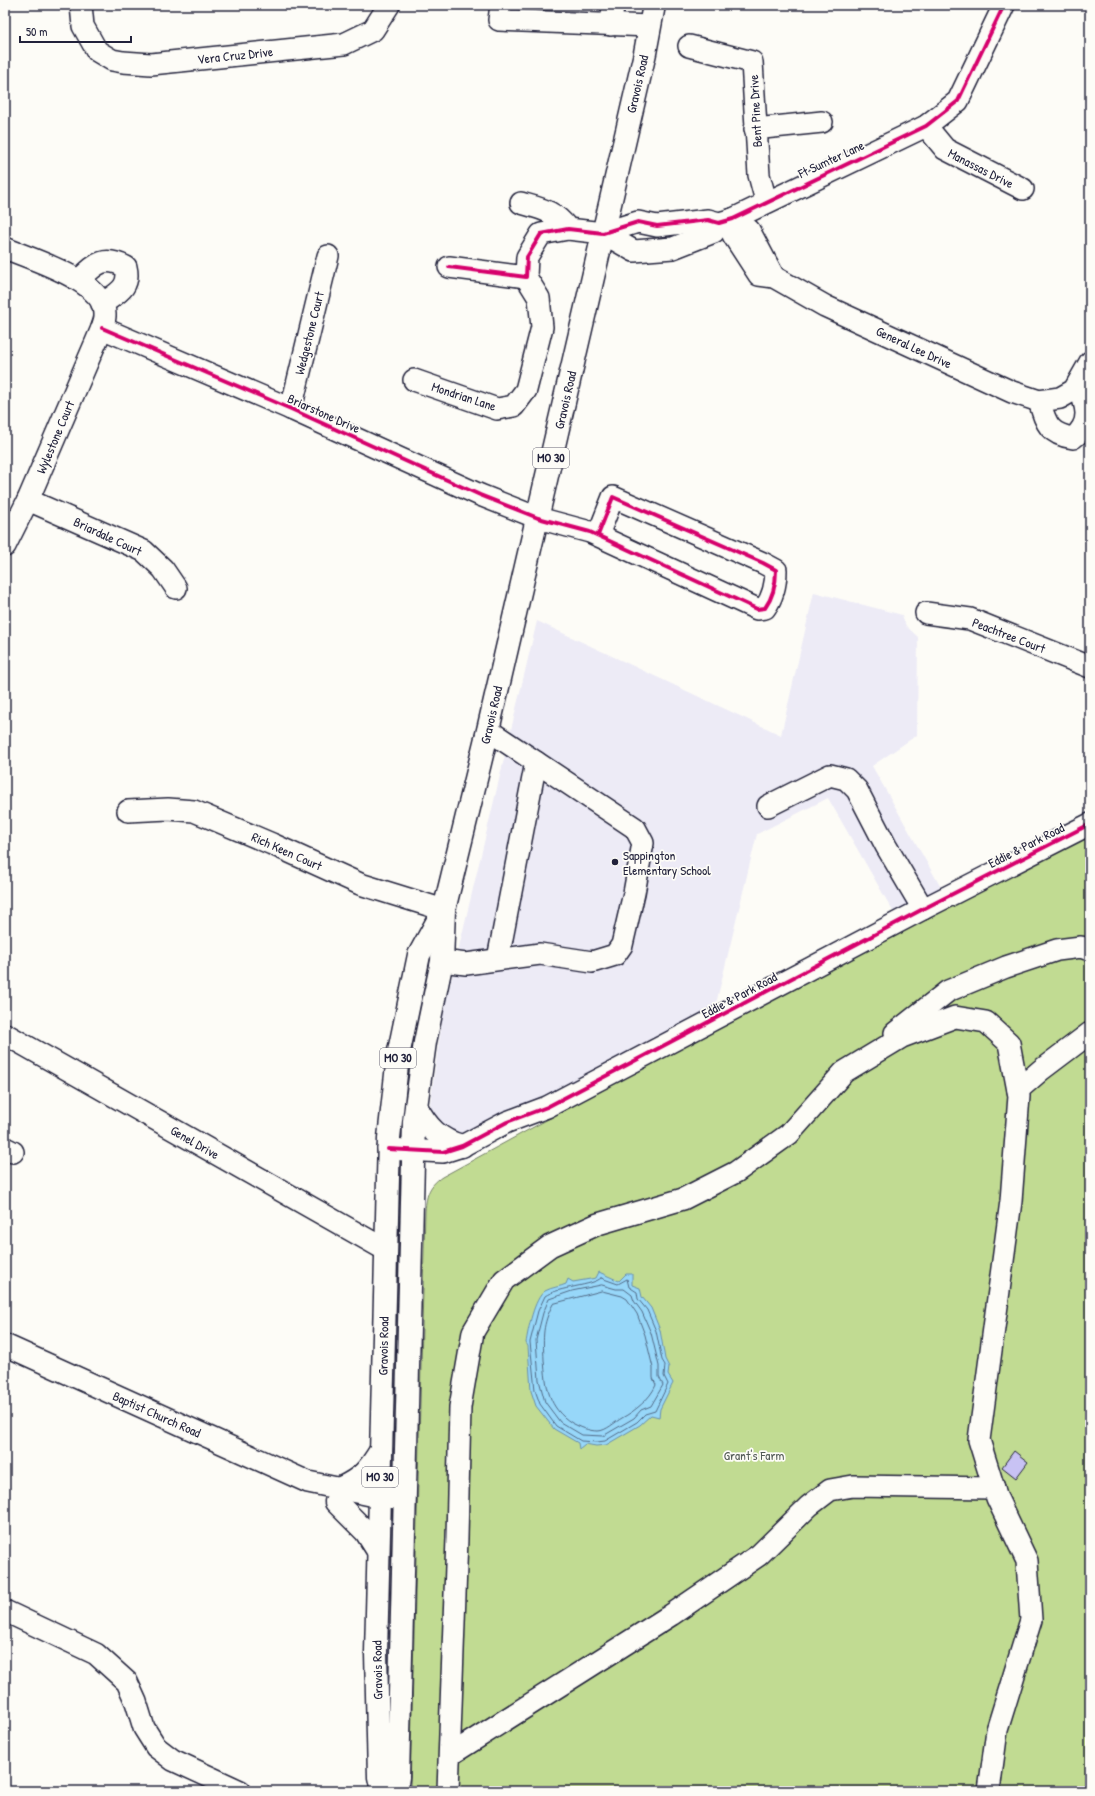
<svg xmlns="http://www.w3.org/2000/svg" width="1095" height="1796" font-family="'Patrick Hand',sans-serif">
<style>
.built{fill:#edebf6}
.green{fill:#c1db92;stroke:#727e66}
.water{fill:#97d7f9;stroke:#688fad}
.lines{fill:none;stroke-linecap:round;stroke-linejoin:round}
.shore{stroke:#516a87;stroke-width:1}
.building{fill:#c8c2f4;stroke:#22223b}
.minor-casing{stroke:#22223b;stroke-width:24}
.major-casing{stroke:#22223b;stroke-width:25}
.minor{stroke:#fdfcf7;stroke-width:21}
.major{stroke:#fdfcf7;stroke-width:22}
.cycleway-casing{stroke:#fdfcf7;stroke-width:6}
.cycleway{stroke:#d6006c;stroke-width:4}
.poi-dot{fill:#22223b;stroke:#fdfcf7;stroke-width:1.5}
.labels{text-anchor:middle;stroke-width:3.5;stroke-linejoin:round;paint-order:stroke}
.shield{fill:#fdfcf7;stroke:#646373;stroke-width:1}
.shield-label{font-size:12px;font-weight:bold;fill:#22223b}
.street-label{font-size:13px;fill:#22223b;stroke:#fdfcf7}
.poi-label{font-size:13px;fill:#22223b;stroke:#fdfcf7;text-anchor:start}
.park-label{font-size:13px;fill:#525a55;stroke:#fdfcf7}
</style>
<rect width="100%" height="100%" fill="#fdfcf7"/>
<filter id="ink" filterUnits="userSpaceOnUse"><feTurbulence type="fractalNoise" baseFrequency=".025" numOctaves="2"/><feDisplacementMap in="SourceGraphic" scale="8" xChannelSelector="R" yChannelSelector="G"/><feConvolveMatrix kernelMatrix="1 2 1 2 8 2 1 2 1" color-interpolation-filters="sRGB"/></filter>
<g filter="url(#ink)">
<!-- built -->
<polygon class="built" points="814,592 902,615 906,626 918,637 917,735 872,766 943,891 894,913 828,798 757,834 715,1008 462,1138 445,1132 435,1119 430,1104 443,1014 537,621 781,735"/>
<!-- green -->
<path class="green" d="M1082,838H1090V1791H410L425,1213C426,1197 428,1186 442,1177L739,1015Z"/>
<!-- water -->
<path class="water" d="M599,1272L619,1281L626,1274H632V1285L640,1288L642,1297L651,1308L660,1330L665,1359L669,1367L668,1375L673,1383L660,1409L659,1417L651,1415L640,1425L606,1445L596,1446L585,1444L579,1449L578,1443L554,1429L536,1406L531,1391L528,1346L526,1343C528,1330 534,1298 545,1291C552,1287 560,1287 566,1284L568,1279L573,1282L596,1278Z"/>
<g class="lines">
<!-- shore -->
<g class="shore">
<path d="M601,1278L618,1284L627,1279L629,1287L637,1292L638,1299L647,1310L656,1331L662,1360L665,1365L664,1376L668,1384L655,1411L645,1414L637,1422L605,1441L597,1442L581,1441L556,1426L540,1404L535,1390L530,1342L538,1311L545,1296C558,1287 593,1286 601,1278Z"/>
<polygon points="602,1285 616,1289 624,1289 632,1295 634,1301 642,1312 651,1333 659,1366 659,1377 663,1385 651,1406 641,1410 634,1418 603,1436 582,1435 560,1422 545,1402 539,1380 536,1340 543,1313 549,1299 572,1291"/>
<path d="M602,1291L622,1296L627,1299L637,1314L645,1335L653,1368V1378L656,1385C650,1399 635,1411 622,1418C615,1422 606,1431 598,1431C588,1431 580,1427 572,1423C548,1408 546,1386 544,1360C543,1336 542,1325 553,1304Z"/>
</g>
</g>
<!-- building -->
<polygon class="building" points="1014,1451 1028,1462 1016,1478 1002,1467"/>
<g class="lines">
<defs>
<g id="minor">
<polyline points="81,5 83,26 97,51 112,60 123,62 151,64 344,44 373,30 389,5"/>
<polyline points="501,5 499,20 650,26"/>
<polyline points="611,25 613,5"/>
<polyline points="689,46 752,62 759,175 766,201"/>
<polyline points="926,126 945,149 1023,189"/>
<polyline points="755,129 822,122"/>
<path d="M521,203C542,209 555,211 568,229"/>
<polyline points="733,219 733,235 759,275 774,277 825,306 1012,392 1039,401 1060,398 1074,390 1090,362"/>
<polyline points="733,219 749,230 774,277"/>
<polyline points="603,233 634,251 673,248 714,232 719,223"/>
<path d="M5,248C30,259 107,281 105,316C105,320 103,324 102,328L28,500L5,546"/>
<polyline points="449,267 526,277 527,257 541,234 568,229 603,233 638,222 657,226 708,220 719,223 733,219 926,126 958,101 1004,5"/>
<path d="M79,280C96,264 103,255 126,267C131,288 117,293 102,304"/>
<path d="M102,328L291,409L480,495L538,518L590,532L757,609L765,608C773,597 776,583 776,570L763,563L613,497L598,535"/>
<polyline points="414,380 497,409 514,406 526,390 542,327 539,298 526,277"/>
<path d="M1039,401C1046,423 1048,434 1073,438C1093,422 1086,405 1078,385"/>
<polyline points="291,409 328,256"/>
<polyline points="28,500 144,551 163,569 176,588"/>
<polyline points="926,613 970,619 1090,667"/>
<polyline points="768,806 830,775 846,779 857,790 886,846 923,909"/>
<polyline points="128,811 168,809 194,811 272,844 360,884 444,910"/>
<polyline points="498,959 536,762"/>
<polyline points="442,961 466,964 540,954 592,962 615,955 622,945 634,893 643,843 635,828 488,730"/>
<polyline points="895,1033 948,991 1006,967 1057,950 1081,947 1090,950"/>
<polyline points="5,1034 386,1250"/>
<polyline points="1018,1090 1041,1070 1090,1033"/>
<polyline points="5,1148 13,1152"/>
<polyline points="388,1149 443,1152 462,1146 507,1122 547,1107 923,909 1090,824"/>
<polyline points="5,1345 308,1482 380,1497 404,1498"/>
<polyline points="5,1611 96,1654 127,1682 136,1702 144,1728 156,1747 173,1760 240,1791"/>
<polyline points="450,1755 671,1615 759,1555 809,1506 830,1490 853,1486 994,1488"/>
<polyline points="448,1791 457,1538 460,1407 473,1332 504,1280 550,1246 598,1224 683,1199 736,1172 789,1134 844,1072 902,1037 955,1017 986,1022 1009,1043 1019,1096 1011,1201 979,1440 997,1498 1027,1561 1031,1620 997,1730 989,1791"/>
</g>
<g id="major">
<path d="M416,1106C427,1127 439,1140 462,1146"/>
<path d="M341,1488C362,1478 369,1470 381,1450"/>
<polyline points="336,1502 366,1532 378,1551"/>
<polyline points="382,1791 379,1777 376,1653 389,1138 398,1056 419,955 442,913"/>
<polyline points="396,1791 398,1777 414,1121 425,1042 442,961 444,910 488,730 645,53 654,5"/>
</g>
</defs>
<!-- minor casing -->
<use href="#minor" class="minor-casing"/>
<!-- major casing -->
<use href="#major" class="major-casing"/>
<!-- minor -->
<use href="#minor" class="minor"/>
<!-- major -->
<use href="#major" class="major"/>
<defs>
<g id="cycleway">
<polyline points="449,267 526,277 527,257 541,234 568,229 603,233 638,222 657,226 708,220 719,223 733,219 926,126 958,101 1004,5"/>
<path d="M102,328L291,409L480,495L538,518L590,532L757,609L765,608C773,597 776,583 776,570L763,563L613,497L598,535"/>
<polyline points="388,1149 443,1152 462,1146 507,1122 547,1107 923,909 1090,824"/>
</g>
</defs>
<!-- cycleway casing -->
<use href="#cycleway" class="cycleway-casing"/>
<!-- cycleway -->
<use href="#cycleway" class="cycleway"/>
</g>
</g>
<!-- markers -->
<circle class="poi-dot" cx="615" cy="862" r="4"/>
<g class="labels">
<!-- shield labels -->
<g class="shield">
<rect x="533" y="448" width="36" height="20" rx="3"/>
<rect x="380" y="1048" width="36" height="20" rx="3"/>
<rect x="362" y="1467" width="36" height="20" rx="3"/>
</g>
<g class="shield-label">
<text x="551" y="462">MO 30</text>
<text x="398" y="1062">MO 30</text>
<text x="380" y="1481">MO 30</text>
</g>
<!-- street labels -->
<g class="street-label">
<text transform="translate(235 55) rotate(-6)" y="5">Vera Cruz Drive</text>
<text transform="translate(637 84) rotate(-77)" y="5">Gravois Road</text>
<text transform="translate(755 111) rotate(-93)" y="5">Bent Pine Drive</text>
<text transform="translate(831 159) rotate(-25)" y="5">Ft Sumter Lane</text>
<text transform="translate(981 168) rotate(27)" y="5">Manassas Drive</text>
<text transform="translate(309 333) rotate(-76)" y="5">Wedgestone Court</text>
<text transform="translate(914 347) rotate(25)" y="5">General Lee Drive</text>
<text transform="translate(464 396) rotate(18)" y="5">Mondrian Lane</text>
<text transform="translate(565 400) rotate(-77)" y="5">Gravois Road</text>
<text transform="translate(324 413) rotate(24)" y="5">Briarstone Drive</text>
<text transform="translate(55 437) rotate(-67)" y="5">Wylestone Court</text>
<text transform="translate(108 536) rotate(25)" y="5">Briardale Court</text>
<text transform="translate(1009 635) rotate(21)" y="5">Peachtree Court</text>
<text transform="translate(491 715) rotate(-77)" y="5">Gravois Road</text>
<text transform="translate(1026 845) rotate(-27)" y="5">Eddie &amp; Park Road</text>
<text transform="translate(287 851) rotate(24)" y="5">Rich Keen Court</text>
<text transform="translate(739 995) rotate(-28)" y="5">Eddie &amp; Park Road</text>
<text transform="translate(195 1142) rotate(30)" y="5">Genel Drive</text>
<text transform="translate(383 1346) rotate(-89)" y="5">Gravois Road</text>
<text transform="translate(157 1414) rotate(24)" y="5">Baptist Church Road</text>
<text transform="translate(377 1670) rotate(-91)" y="5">Gravois Road</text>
</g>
<!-- poi labels -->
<g class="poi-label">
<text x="623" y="860">Sappington<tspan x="623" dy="15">Elementary School</tspan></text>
</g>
<!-- park labels -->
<g class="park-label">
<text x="754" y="1460">Grant's Farm</text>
</g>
</g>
<!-- margin -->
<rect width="1095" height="1796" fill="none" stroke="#fdfcf7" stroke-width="20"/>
<rect x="10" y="10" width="1075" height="1776" fill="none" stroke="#22223b" stroke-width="1.5" filter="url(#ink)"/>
<!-- scale -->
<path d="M20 36v6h111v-6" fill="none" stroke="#22223b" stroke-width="2"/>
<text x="26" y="36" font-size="12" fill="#22223b" stroke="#fdfcf7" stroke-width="3" paint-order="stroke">50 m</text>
</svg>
